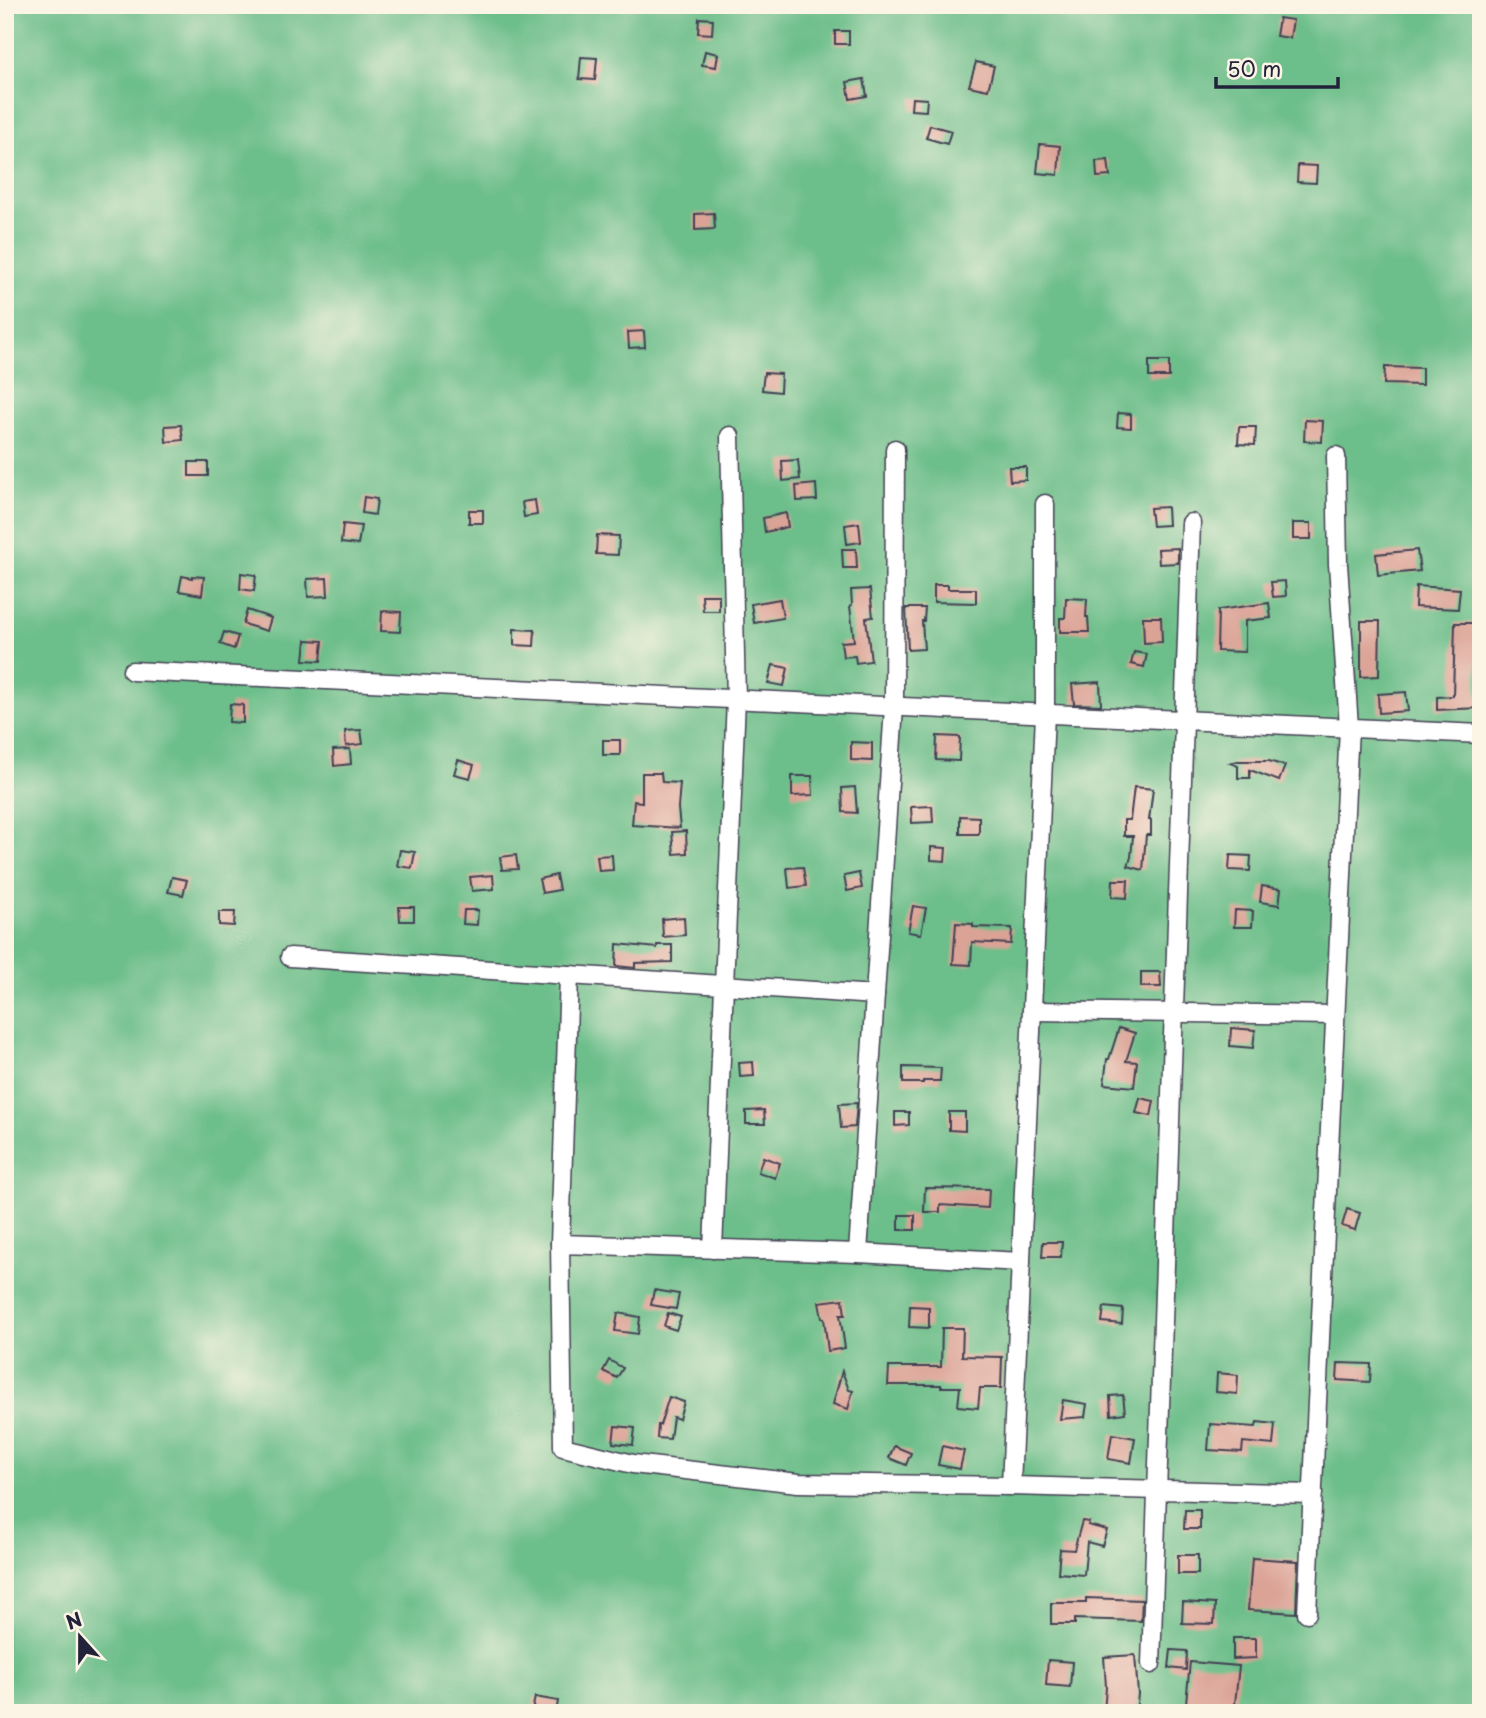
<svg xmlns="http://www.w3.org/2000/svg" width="1486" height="1718" font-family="'Playpen Sans',sans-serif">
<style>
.forest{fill:#6cbe8a;stroke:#477062;stroke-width:2}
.building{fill:#dba296}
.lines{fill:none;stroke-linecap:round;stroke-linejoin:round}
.minor-casing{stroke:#424052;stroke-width:21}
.minor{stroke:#fff;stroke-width:18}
</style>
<rect width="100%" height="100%" fill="#fcf5e5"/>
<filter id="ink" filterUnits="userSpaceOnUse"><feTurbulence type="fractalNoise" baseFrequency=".0143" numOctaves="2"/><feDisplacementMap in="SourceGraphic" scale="14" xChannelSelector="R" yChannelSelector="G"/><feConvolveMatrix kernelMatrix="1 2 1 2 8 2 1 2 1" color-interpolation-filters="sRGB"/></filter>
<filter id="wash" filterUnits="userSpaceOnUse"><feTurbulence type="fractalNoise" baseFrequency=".00686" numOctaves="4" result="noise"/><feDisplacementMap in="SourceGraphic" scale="28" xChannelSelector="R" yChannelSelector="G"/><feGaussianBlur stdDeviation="1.57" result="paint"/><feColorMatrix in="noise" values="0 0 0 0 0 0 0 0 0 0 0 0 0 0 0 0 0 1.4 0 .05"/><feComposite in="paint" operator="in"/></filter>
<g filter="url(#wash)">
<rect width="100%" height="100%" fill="#f7ebd3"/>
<!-- forest -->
<rect class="forest" x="5" y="5" width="1476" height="1708"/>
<g id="blocks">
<!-- building -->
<g class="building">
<polygon points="699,18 713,19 712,34 698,33"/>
<polygon points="1279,18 1293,20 1290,38 1276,36"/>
<rect x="835" y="31" width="14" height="13"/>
<polygon points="705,51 718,54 716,67 702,65"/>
<polygon points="581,57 597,58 595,80 579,79"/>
<polygon points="976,62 994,66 988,90 969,86"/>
<polygon points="864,79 867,96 850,99 847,82"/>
<polygon points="912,98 927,99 926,111 911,110"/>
<polygon points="930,125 951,131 947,144 926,138"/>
<polygon points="1040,144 1060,146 1058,175 1037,173"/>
<polygon points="1108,160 1110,176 1097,177 1096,161"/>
<polygon points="1298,165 1317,166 1316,183 1297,182"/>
<polygon points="714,213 715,229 695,230 695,214"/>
<polygon points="644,331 645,347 629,348 628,332"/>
<rect x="1149" y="361" width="20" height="16"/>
<polygon points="1385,367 1422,368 1422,385 1384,384"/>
<polygon points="764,373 781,374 780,392 762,390"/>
<polygon points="1118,413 1131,414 1131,428 1117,427"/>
<polygon points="1305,420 1323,421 1322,442 1304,441"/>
<polygon points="181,425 183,440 166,442 165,426"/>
<polygon points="1239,427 1256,427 1255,445 1238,444"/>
<polygon points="798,460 800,479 783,481 782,461"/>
<rect x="189" y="462" width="19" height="14"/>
<polygon points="1009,467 1026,467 1026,480 1010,481"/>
<polygon points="816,484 817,500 797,501 796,486"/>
<polygon points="364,497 377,499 375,515 362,513"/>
<polygon points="535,500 537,515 524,517 522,502"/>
<polygon points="1167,507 1168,525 1152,526 1150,508"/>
<rect x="469" y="510" width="14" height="13"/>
<polygon points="786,513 788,527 765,532 763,518"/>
<polygon points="859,523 861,542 847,544 845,525"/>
<rect x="1293" y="523" width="18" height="16"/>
<polygon points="343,524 361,526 358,545 341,543"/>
<polygon points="597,535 619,536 618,555 596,554"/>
<polygon points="1178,548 1178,563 1159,564 1158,549"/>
<polygon points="842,549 856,549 857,568 843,568"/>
<polygon points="1417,550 1420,571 1378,575 1376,554"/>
<polygon points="241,573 256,575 254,591 240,589"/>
<polygon points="182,576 192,578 192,576 204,577 202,595 179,591"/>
<polygon points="327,578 328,596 308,597 307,579"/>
<polygon points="1285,581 1286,596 1273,597 1271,582"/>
<polygon points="934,585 948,585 948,589 976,589 976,603 934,602"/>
<polygon points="1416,586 1460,589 1458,609 1415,607"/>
<polygon points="870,589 873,617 866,618 871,661 856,663 855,656 843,657 841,642 854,641 850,606 852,605 851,590"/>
<polygon points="702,595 719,595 719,611 703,611"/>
<polygon points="1066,598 1087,599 1086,617 1088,617 1089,632 1060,632 1060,618 1065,618"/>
<polygon points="780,599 783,618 754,623 751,604"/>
<polygon points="1269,603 1271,618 1245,621 1245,652 1217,651 1218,610"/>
<polygon points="906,608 925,608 924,621 922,621 924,649 908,650"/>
<polygon points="247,610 271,618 267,631 243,624"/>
<polygon points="382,611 401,612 400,632 381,631"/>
<polygon points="1143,617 1161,617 1162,642 1144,643"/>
<polygon points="1361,621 1380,621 1379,676 1361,677"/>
<polygon points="1455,623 1477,623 1476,695 1481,695 1481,708 1437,710 1437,697 1453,696"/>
<polygon points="514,629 535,630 534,646 514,645"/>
<polygon points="224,632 238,636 234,649 220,644"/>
<polygon points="306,640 323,641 321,661 304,660"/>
<polygon points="1134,652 1147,654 1144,667 1131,664"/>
<polygon points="773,665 788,668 784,686 768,683"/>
<polygon points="1100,682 1101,705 1074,704 1072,684"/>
<polygon points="1406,692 1408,711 1379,713 1378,694"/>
<polygon points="230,704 243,705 243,723 229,722"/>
<polygon points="361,730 363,744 346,746 345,731"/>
<polygon points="937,736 960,737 959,761 936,760"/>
<rect x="603" y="740" width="17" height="15"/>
<polygon points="851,742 872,743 872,761 851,760"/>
<polygon points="350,749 351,764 334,766 333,750"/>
<polygon points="458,760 474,765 470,778 454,774"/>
<polygon points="1238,761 1269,761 1285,766 1279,781 1250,770 1250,778 1238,778 1238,766 1230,763"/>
<polygon points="642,773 661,773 662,782 680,783 678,808 680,828 632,825 634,801 642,802"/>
<polygon points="792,776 812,776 813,795 792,796"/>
<polygon points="855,787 857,813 843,812 842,788"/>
<polygon points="1134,787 1153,789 1149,820 1151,820 1151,835 1146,835 1143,870 1128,866 1131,857 1133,836 1124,836 1124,820 1130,820"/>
<polygon points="932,806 933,822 912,823 911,807"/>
<polygon points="960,816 979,817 979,834 960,834"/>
<polygon points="686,831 687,853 674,854 672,832"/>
<polygon points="931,847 946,848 945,861 931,860"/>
<polygon points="400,850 415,852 412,868 397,866"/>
<polygon points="516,855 518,869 502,870 500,857"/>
<polygon points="612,855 613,870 599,871 597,856"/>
<polygon points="1230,855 1251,856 1250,871 1229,870"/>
<polygon points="803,867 806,886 789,888 787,868"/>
<polygon points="859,873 862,888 847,891 844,876"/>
<polygon points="493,875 494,889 472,891 470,877"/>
<polygon points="556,875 559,890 542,893 539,879"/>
<polygon points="172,877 187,880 183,895 168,892"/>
<polygon points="1113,880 1128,880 1127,898 1112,897"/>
<polygon points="1262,886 1281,889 1279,905 1260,902"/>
<polygon points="913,906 926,908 921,934 908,932"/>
<polygon points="399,907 414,907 414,921 400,921"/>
<polygon points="464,910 478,910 477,925 463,924"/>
<polygon points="1235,910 1253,911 1252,927 1234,927"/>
<polygon points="219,912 235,912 234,926 219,925"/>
<polygon points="684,917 685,935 663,937 662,919"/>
<polygon points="956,923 973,924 973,927 1012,928 1011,944 972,942 971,965 953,964"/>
<polygon points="617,944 657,948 657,945 672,945 672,962 635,963 635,968 616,966"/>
<polygon points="1141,972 1160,972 1161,987 1141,987"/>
<polygon points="1119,1028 1135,1033 1126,1061 1137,1062 1134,1087 1104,1084 1107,1059 1109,1059"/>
<polygon points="1231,1028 1255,1030 1253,1048 1230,1046"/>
<polygon points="753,1062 754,1076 740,1077 739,1063"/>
<polygon points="903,1067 941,1068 940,1081 923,1081 923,1083 903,1083"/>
<polygon points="1140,1098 1154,1101 1151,1116 1136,1113"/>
<polygon points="857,1103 855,1127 841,1128 839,1104"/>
<polygon points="764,1110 765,1124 746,1124 746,1111"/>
<polygon points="895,1112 909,1112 909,1125 895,1126"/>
<polygon points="949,1112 965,1112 965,1131 949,1130"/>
<polygon points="763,1157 780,1163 775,1178 758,1172"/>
<polygon points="925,1188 989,1189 988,1208 940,1205 940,1212 924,1212"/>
<polygon points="1347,1209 1360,1213 1355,1230 1342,1226"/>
<rect x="899" y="1215" width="16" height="15"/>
<polygon points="1043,1242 1062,1242 1061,1257 1042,1257"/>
<polygon points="654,1290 679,1294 676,1309 651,1305"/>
<polygon points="843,1299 845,1315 840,1315 845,1348 828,1351 824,1318 822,1318 819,1302"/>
<polygon points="910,1306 929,1307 929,1328 909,1327"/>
<polygon points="1104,1307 1123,1309 1122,1324 1102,1322"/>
<polygon points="618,1313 640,1317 638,1334 615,1331"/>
<polygon points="668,1313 681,1317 676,1330 664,1326"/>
<polygon points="942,1328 963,1328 962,1356 1002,1357 1001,1388 980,1388 978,1408 958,1406 960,1387 941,1387 941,1385 888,1385 889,1367 941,1367"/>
<polygon points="609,1360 623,1368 617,1378 603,1371"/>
<polygon points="1338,1363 1371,1364 1370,1382 1337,1380"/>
<polygon points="842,1371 849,1390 853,1391 848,1409 833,1404"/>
<polygon points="1217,1373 1238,1375 1237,1394 1216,1392"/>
<polygon points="1123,1395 1125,1413 1111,1415 1110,1396"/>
<polygon points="669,1397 684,1402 679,1419 673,1417 670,1439 657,1438 658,1425 660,1425"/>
<polygon points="1063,1400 1087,1404 1085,1417 1060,1419"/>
<polygon points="1257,1422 1275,1424 1273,1445 1243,1442 1242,1452 1208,1450 1210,1424 1256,1427"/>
<polygon points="615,1426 635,1428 633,1445 613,1443"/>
<polygon points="1112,1434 1135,1438 1131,1463 1108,1459"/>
<polygon points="894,1446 911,1453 906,1465 889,1458"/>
<polygon points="942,1446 964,1451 960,1469 938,1465"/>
<polygon points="1185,1510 1200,1510 1200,1529 1184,1529"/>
<polygon points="1082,1521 1089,1522 1088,1525 1107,1530 1102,1546 1087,1542 1084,1575 1058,1573 1060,1549 1074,1550"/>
<rect x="1178" y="1555" width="20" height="19"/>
<polygon points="1252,1558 1298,1561 1296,1613 1248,1610"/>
<polygon points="1086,1598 1142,1600 1141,1621 1075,1619 1075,1624 1051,1624 1051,1603 1086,1603"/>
<polygon points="1183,1602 1215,1604 1214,1624 1182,1623"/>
<polygon points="1233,1638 1256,1638 1256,1658 1233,1659"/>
<polygon points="1171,1650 1187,1651 1186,1670 1169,1668"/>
<polygon points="1135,1655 1138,1694 1136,1713 1104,1713 1106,1687 1104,1657"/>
<polygon points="1048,1660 1072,1662 1070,1687 1046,1685"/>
<polygon points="1190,1662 1239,1666 1234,1713 1185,1713"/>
<polygon points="535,1697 558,1701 556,1713 532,1711"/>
</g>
</g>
</g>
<g filter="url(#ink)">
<use href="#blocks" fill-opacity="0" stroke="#424052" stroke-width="2"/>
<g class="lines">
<defs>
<g id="minor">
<polyline points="132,671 1481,734"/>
<polyline points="290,957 569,975"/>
<polyline points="1032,1011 1335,1015"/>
<polyline points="560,1244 569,975 875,995"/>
<polyline points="713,1249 736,699 730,436"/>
<polyline points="858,1253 894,707 895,449"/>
<polyline points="1021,1262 858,1253 560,1244 563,1447 633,1464 798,1483 1011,1486 1313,1494"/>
<polyline points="1011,1486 1045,714 1045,504"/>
<polyline points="1307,1613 1349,727 1338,564 1336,456"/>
<polyline points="1151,1664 1191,523"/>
</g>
</defs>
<!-- minor casing -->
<use href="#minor" class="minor-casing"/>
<!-- minor -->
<use href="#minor" class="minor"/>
</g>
</g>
<!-- margin -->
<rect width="1486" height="1718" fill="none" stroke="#fcf5e5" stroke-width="28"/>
<!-- north arrow -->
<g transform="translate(80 1637) rotate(339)" stroke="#fcf5e5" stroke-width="5" paint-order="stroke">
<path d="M0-5L12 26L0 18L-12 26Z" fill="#22223b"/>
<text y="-10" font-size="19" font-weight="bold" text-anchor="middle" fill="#22223b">N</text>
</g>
<!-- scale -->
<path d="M1216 77v10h122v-10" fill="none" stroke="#22223b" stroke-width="3.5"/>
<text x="1227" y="77" font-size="21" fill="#22223b" stroke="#fcf5e5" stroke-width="5" paint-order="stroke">50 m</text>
</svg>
